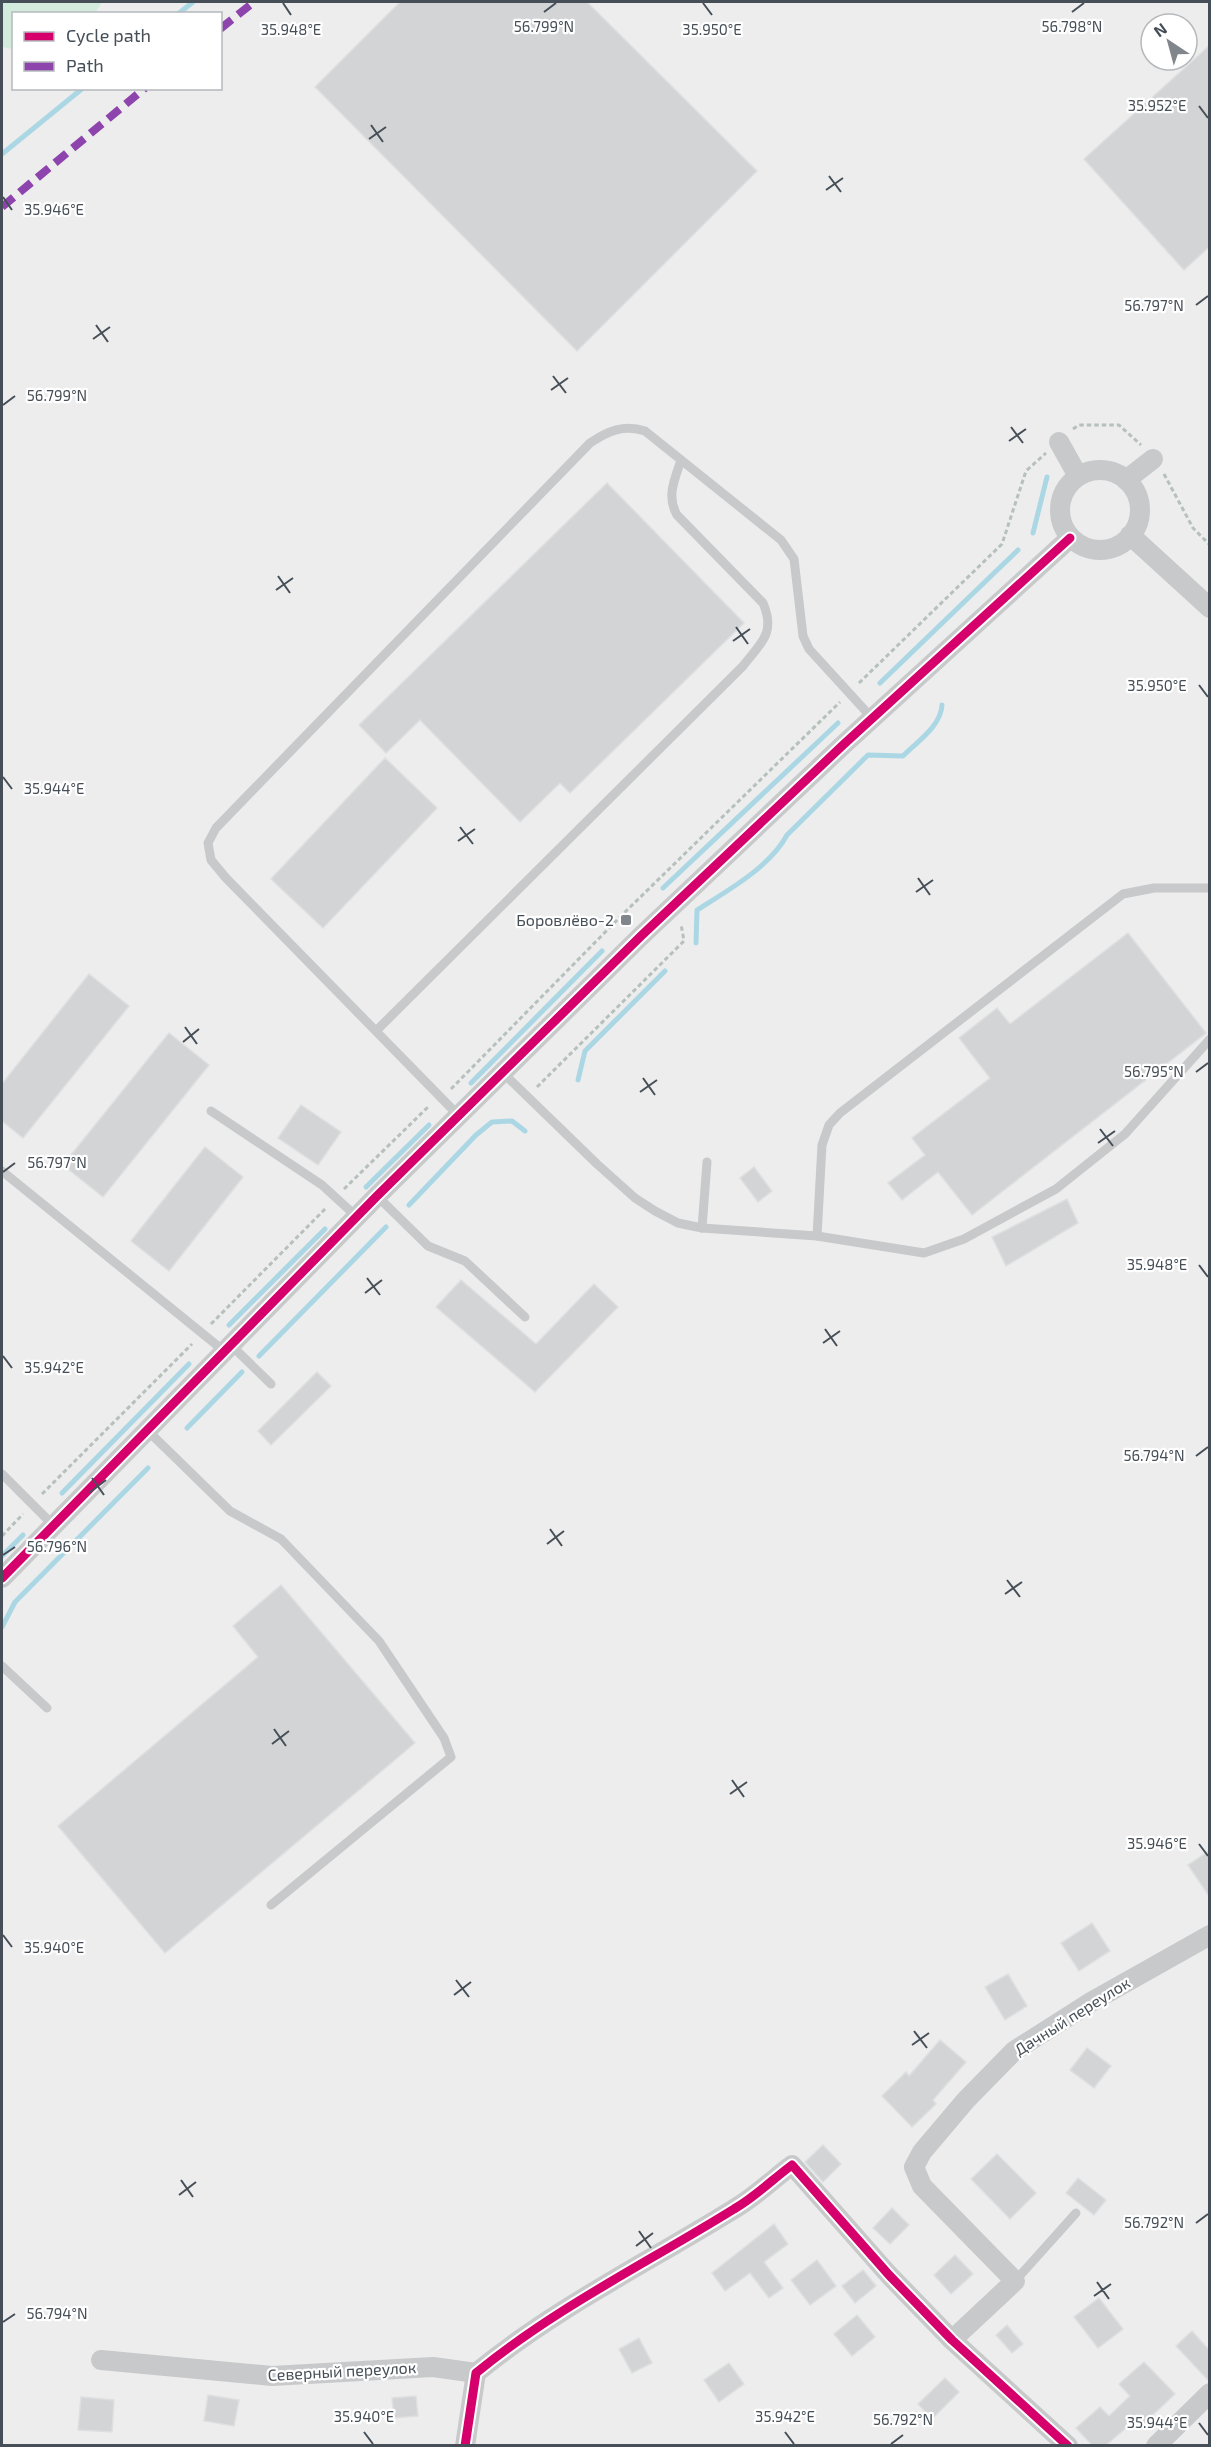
<svg xmlns="http://www.w3.org/2000/svg" width="1211" height="2447" font-family="'Exo 2',sans-serif">
<style>
.green{fill:#d3ebdc}
.lines{fill:none;stroke-linecap:round;stroke-linejoin:round}
.stream{stroke:#abd7e5;stroke-width:5}
.building{fill:#d3d4d6;stroke:#dedfe0;stroke-width:1.5}
.path{stroke:#b6c0bd;stroke-width:3;stroke-dasharray:4.5 3;stroke-linecap:butt}
.lane{stroke:#c7c9cb;stroke-width:9}
.street{stroke:#c7c9cb;stroke-width:20}
.quiet{stroke:#8e44ad;stroke-width:8;stroke-dasharray:15 8;stroke-linecap:butt}
.cycleway-casing{stroke:#fff;stroke-width:13}
.cycleway{stroke:#d6006c;stroke-width:9}
.ticks{fill:none;stroke:#464f57;stroke-width:2}
.poi-dot{fill:#80868c;stroke:#fff;stroke-width:2}
.labels{text-anchor:middle;stroke-width:4.5;stroke-linejoin:round;paint-order:stroke}
.poi-label{font-size:16px;fill:#464f57;stroke:#fff;text-anchor:end}
.street-label{font-size:16px;fill:#464f57;stroke:#fff}
.ticks-label{font-size:15px;text-anchor:middle;fill:#464f57;stroke:#fff;stroke-width:4.5;stroke-linejoin:round;paint-order:stroke}
</style>
<rect width="100%" height="100%" fill="#ededed"/>
<!-- green -->
<polygon class="green" points="2,2 102,2 95,13 14,14 13,49 2,47"/>
<g class="lines">
<!-- stream -->
<g class="stream">
<polyline points="178,14 193,2"/>
<polyline points="2,154 83,88"/>
<polyline points="1033,533 1047,477"/>
<polyline points="880,683 1018,550"/>
<polyline points="663,888 838,723"/>
<path d="M696,943L697,910C727,891 770,867 787,835L868,755L903,756C917,742 941,726 942,705"/>
<polyline points="578,1080 585,1051 665,971"/>
<polyline points="471,1083 602,951"/>
<polyline points="366,1187 429,1125"/>
<polyline points="409,1205 476,1135 492,1122 512,1121 525,1131"/>
<polyline points="229,1325 325,1229"/>
<polyline points="259,1356 386,1227"/>
<polyline points="187,1428 242,1372"/>
<polyline points="62,1493 189,1364"/>
<polyline points="2,1556 23,1535"/>
<polyline points="2,1627 15,1602 148,1468"/>
</g>
</g>
<!-- building -->
<g class="building">
<polygon points="400,2 587,2 757,171 577,351 315,87"/>
<polygon points="1209,46 1209,247 1184,270 1084,159"/>
<polygon points="607,483 744,623 570,793 560,783 520,822 420,720 386,753 359,725"/>
<polygon points="385,758 437,808 323,928 271,879"/>
<polygon points="1128,933 1206,1033 972,1215 938,1172 902,1200 888,1183 925,1155 912,1138 990,1078 959,1038 997,1008 1010,1024"/>
<polygon points="89,974 129,1006 23,1138 2,1121 2,1084"/>
<polygon points="169,1033 209,1065 103,1197 63,1165"/>
<polygon points="301,1105 341,1132 318,1165 278,1138"/>
<polygon points="205,1147 243,1177 169,1271 131,1241"/>
<polygon points="754,1167 772,1191 758,1202 740,1178"/>
<polygon points="1067,1199 1078,1223 1006,1266 992,1237"/>
<polygon points="461,1280 536,1344 594,1284 618,1307 535,1392 436,1307"/>
<polygon points="317,1372 331,1386 271,1445 258,1431"/>
<polygon points="281,1585 415,1743 165,1953 58,1826 258,1657 233,1626"/>
<polygon points="1209,1851 1209,1896 1188,1865"/>
<polygon points="1092,1923 1110,1951 1079,1971 1061,1943"/>
<polygon points="1008,1974 1027,2006 1005,2020 985,1987"/>
<polygon points="940,2040 966,2062 933,2100 936,2104 912,2127 882,2096 906,2072 909,2076"/>
<polygon points="1087,2048 1111,2066 1094,2088 1070,2070"/>
<polygon points="823,2145 841,2164 823,2182 805,2162"/>
<polygon points="997,2154 1036,2193 1010,2219 971,2179"/>
<polygon points="1078,2178 1106,2200 1094,2215 1066,2193"/>
<polygon points="892,2208 909,2225 890,2244 873,2228"/>
<polygon points="774,2224 788,2244 764,2262 783,2288 769,2298 750,2273 725,2291 712,2273"/>
<polygon points="955,2255 973,2274 951,2294 934,2275"/>
<polygon points="817,2260 836,2286 810,2305 791,2280"/>
<polygon points="863,2270 876,2286 855,2303 842,2286"/>
<polygon points="1099,2298 1123,2329 1098,2348 1074,2317"/>
<polygon points="857,2315 875,2337 852,2356 834,2334"/>
<polygon points="1007,2325 1023,2344 1012,2353 996,2335"/>
<polygon points="1192,2331 1209,2350 1209,2381 1176,2346"/>
<polygon points="639,2338 652,2363 632,2373 619,2349"/>
<polygon points="1144,2362 1175,2394 1138,2429 1132,2423 1106,2445 1092,2445 1076,2428 1100,2407 1109,2416 1130,2396 1119,2384"/>
<polygon points="729,2363 744,2384 719,2402 704,2380"/>
<polygon points="945,2378 959,2392 932,2419 918,2404"/>
<polygon points="208,2395 239,2400 234,2426 204,2421"/>
<polygon points="416,2396 418,2416 394,2418 392,2398"/>
<polygon points="81,2397 114,2400 112,2432 78,2430"/>
</g>
<g class="lines">
<!-- path -->
<g class="path">
<polyline points="1073,429 1079,425 1119,425 1141,445"/>
<polyline points="1164,474 1193,528 1210,545"/>
<polyline points="859,683 1002,544 1026,471 1046,453"/>
<polyline points="537,1087 684,941 681,924"/>
<polyline points="451,1089 621,916 840,702"/>
<polyline points="344,1189 429,1106"/>
<polyline points="211,1324 327,1207"/>
<polyline points="42,1494 192,1344"/>
<polyline points="2,1536 23,1514"/>
</g>
<!-- lane -->
<g class="lane">
<path d="M377,1030L743,666C761,643 776,633 763,603L677,515C666,496 675,479 681,460"/>
<polyline points="503,1073 597,1164 635,1198 655,1211 678,1223 702,1228 817,1236 924,1253 964,1239 1056,1189 1125,1134 1210,1039"/>
<polyline points="211,1111 322,1185 357,1217"/>
<path d="M459,1116L226,878L211,860L208,843L216,828L590,443C608,431 624,424 645,431L781,540L794,559L803,636L809,649L872,718"/>
<polyline points="2,1171 224,1351"/>
<polyline points="377,1196 428,1246 465,1261 525,1317"/>
<polyline points="702,1228 707,1162"/>
<polyline points="817,1236 822,1145 829,1125 840,1113 1123,894 1154,888 1210,888"/>
<polyline points="231,1345 271,1384"/>
<polyline points="148,1431 230,1511 281,1539 379,1641 444,1738 451,1757 271,1905"/>
<polyline points="2,1474 54,1526"/>
<polyline points="2,1666 47,1708"/>
<polyline points="1015,2281 1076,2213"/>
</g>
<!-- street -->
<g class="street">
<polyline points="1059,442 1078,476"/>
<circle cx="1100" cy="510" r="40"/>
<polyline points="1126,480 1153,459"/>
<polyline points="1130,535 1210,608"/>
<polyline points="2,1578 377,1196 641,936 843,745 1070,538"/>
<polyline points="952,2340 1015,2281 922,2186 914,2167 922,2152 966,2100 1014,2051 1091,2002 1210,1935"/>
<polyline points="101,2360 272,2376 433,2367 476,2373"/>
<path d="M465,2446L476,2373C555,2308 647,2263 734,2209C755,2197 773,2179 792,2165L889,2275L952,2340L1068,2446"/>
<polyline points="1156,2446 1210,2393"/>
</g>
<!-- quiet -->
<g class="quiet">
<polyline points="220,29 254,2"/>
<polyline points="2,207 145,88"/>
</g>
<defs>
<g id="cycleway">
<polyline points="2,1578 377,1196 641,936 843,745 1070,538"/>
<path d="M465,2446L476,2373C555,2308 647,2263 734,2209C755,2197 773,2179 792,2165L889,2275L952,2340L1068,2446"/>
</g>
</defs>
<!-- cycleway casing -->
<use href="#cycleway" class="cycleway-casing"/>
<!-- cycleway -->
<use href="#cycleway" class="cycleway"/>
</g>
<!-- ticks -->
<path class="ticks" d="M283,3L291,15M703,3L712,15M544,12L556,3M1072,12L1084,3M1199,106L1208,118M371,125L383,142M369,139L386,127M829,176L841,192M826,190L843,178M3,197L12,210M1196,305L1208,296M96,325L108,342M93,339L110,327M553,376L566,393M551,390L568,378M3,405L15,396M1011,427L1023,443M1009,441L1026,429M278,576L290,593M276,590L293,578M736,627L748,644M733,641L750,629M1199,685L1208,697M3,777L12,789M460,827L473,844M458,841L475,829M918,878L930,895M916,892L933,880M185,1027L197,1044M183,1042L199,1029M1196,1072L1208,1063M643,1078L655,1095M640,1092L657,1080M1100,1129L1113,1146M1098,1143L1115,1131M3,1172L15,1163M1199,1265L1208,1277M367,1278L380,1295M365,1293L382,1280M825,1329L837,1346M823,1343L840,1331M3,1356L12,1368M1196,1456L1208,1447M92,1478L104,1495M89,1493L106,1480M550,1529L562,1546M547,1544L564,1531M3,1555L15,1547M1007,1580L1020,1597M1005,1594L1022,1582M274,1729L286,1746M272,1744L289,1731M732,1780L744,1797M730,1794L747,1782M1199,1844L1208,1856M3,1935L12,1947M456,1980L469,1997M454,1995L471,1982M914,2031L927,2048M912,2045L929,2033M181,2180L193,2197M179,2195L196,2182M1196,2223L1208,2214M639,2231L651,2248M636,2246L653,2233M1097,2282L1109,2299M1094,2296L1111,2284M3,2322L15,2314M1199,2423L1208,2435M364,2432L373,2444M785,2432L794,2444M891,2444L903,2435"/>
<!-- markers -->
<rect class="poi-dot" x="620" y="914" width="12" height="12" rx="3"/>
<g class="labels">
<!-- poi labels -->
<g class="poi-label">
<text x="614" y="926">Боровлёво-2</text>
</g>
<!-- street labels -->
<g class="street-label">
<text transform="translate(1072 2016) rotate(-32)" y="6">Дачный переулок</text>
<text transform="translate(342 2371) rotate(-3)" y="6">Северный переулок</text>
</g>
</g>
<g class="ticks-label">
<text x="544" y="32">56.799°N</text>
<text x="1072" y="32">56.798°N</text>
<text x="291" y="35">35.948°E</text>
<text x="712" y="35">35.950°E</text>
<text x="1157" y="111">35.952°E</text>
<text x="54" y="215">35.946°E</text>
<text x="1154" y="311">56.797°N</text>
<text x="57" y="401">56.799°N</text>
<text x="1157" y="691">35.950°E</text>
<text x="54" y="794">35.944°E</text>
<text x="1154" y="1077">56.795°N</text>
<text x="57" y="1168">56.797°N</text>
<text x="1157" y="1270">35.948°E</text>
<text x="54" y="1373">35.942°E</text>
<text x="1154" y="1461">56.794°N</text>
<text x="57" y="1552">56.796°N</text>
<text x="1157" y="1849">35.946°E</text>
<text x="54" y="1953">35.940°E</text>
<text x="1154" y="2228">56.792°N</text>
<text x="57" y="2319">56.794°N</text>
<text x="364" y="2422">35.940°E</text>
<text x="785" y="2422">35.942°E</text>
<text x="903" y="2425">56.792°N</text>
<text x="1157" y="2428">35.944°E</text>
</g>
<!-- border -->
<rect width="1211" height="2447" fill="none" stroke="#464f57" stroke-width="6"/>
<!-- legend -->
<rect x="12" y="12" width="210" height="78" fill="#ffffff" stroke="#b5b9bc" stroke-width="1.5"/>
<rect x="24" y="32" width="30" height="9" fill="#d6006c" stroke="#b5b9bc" stroke-width="1.5"/>
<text x="66" y="42" font-size="18" fill="#464f57">Cycle path</text>
<rect x="24" y="62" width="30" height="9" fill="#8e44ad" stroke="#b5b9bc" stroke-width="1.5"/>
<text x="66" y="72" font-size="18" fill="#464f57">Path</text>
<!-- north arrow -->
<g transform="translate(1169 42) rotate(324)"><circle r="28" fill="#ffffff" stroke="#b5b9bc" stroke-width="1.5"/>
<path d="M0-4.5L10 22L0 15L-10 22Z" fill="#80868c"/>
<text y="-9" font-size="16" font-weight="bold" text-anchor="middle" fill="#464f57">N</text>
</g>
</svg>
